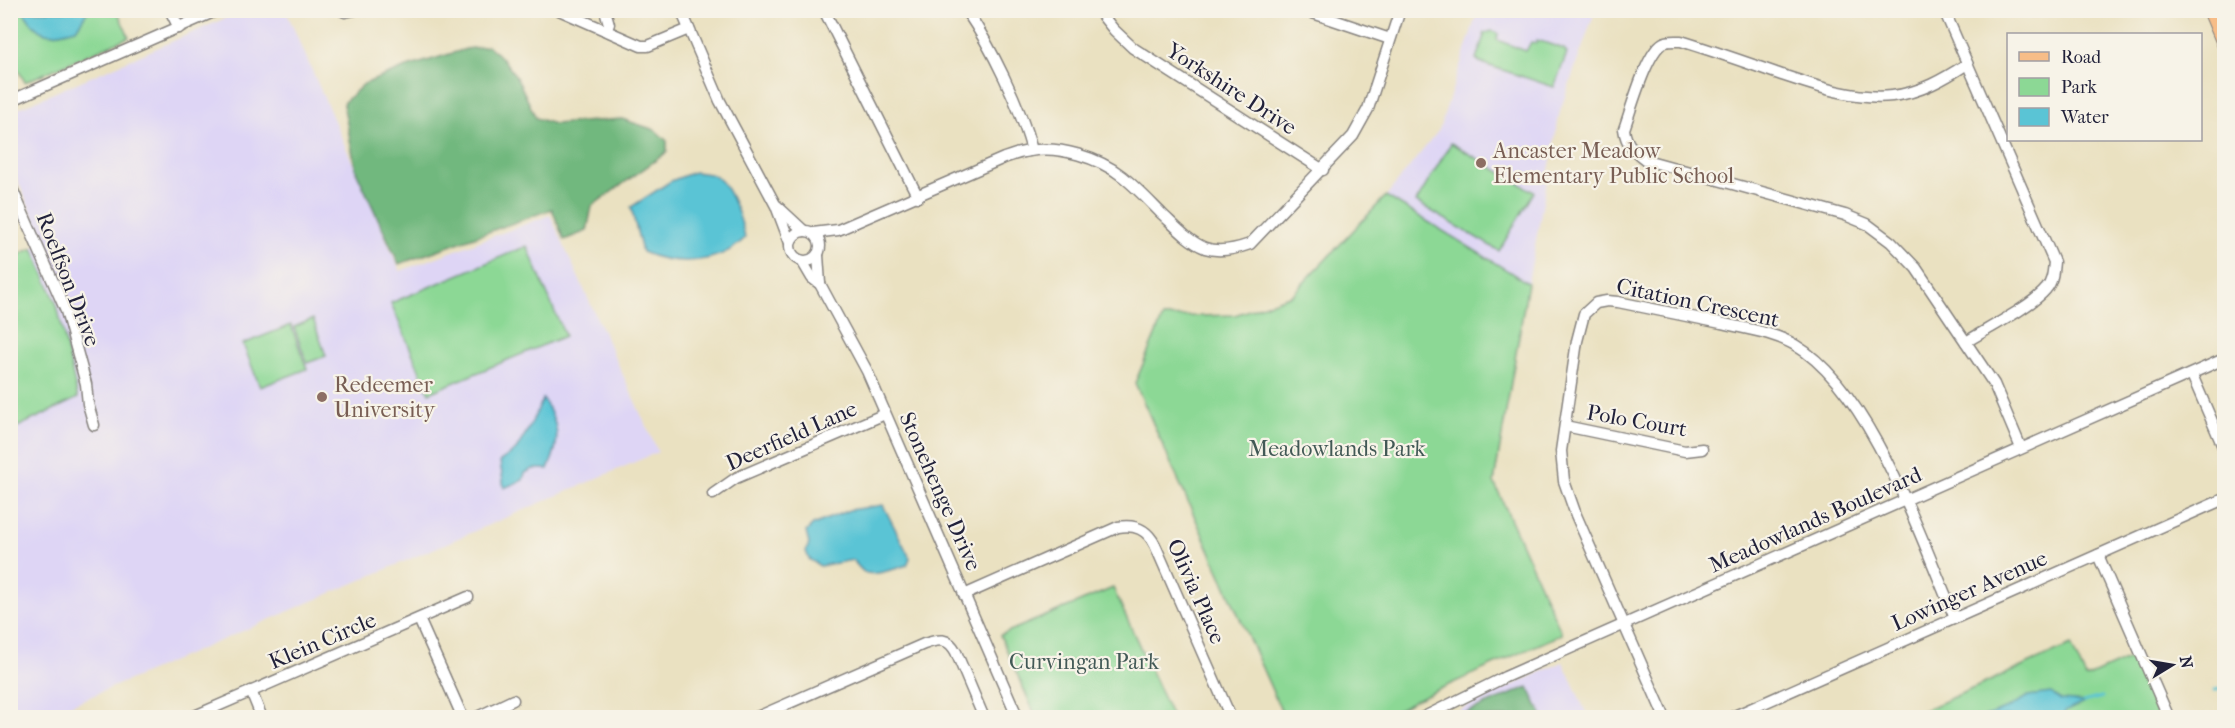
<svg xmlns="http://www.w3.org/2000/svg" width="2235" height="728" font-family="'IM FELL French Canon',serif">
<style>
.built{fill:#ded5f5}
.green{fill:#8cd895;stroke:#577d68;stroke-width:1.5}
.forest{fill:#71b87e;stroke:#4a6d5c;stroke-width:1.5}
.water{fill:#5ac4d5;stroke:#3e7388;stroke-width:1.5}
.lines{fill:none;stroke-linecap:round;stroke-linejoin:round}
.stream{stroke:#5ac4d5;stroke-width:3}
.minor-casing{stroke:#86827e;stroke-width:13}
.major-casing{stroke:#86827e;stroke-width:14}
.minor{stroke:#fff;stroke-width:10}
.major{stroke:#f7bd88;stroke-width:12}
.education-dot{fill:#8d6e63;stroke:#f7f3e8;stroke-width:2}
.labels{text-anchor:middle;stroke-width:4.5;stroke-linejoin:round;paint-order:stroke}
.street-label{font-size:22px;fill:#22223b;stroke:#f7f3e8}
.education-label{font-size:22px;fill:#785e54;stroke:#f7f3e8;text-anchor:start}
.park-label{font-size:22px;fill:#425956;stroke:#f7f3e8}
</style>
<rect width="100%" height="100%" fill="#f7f3e8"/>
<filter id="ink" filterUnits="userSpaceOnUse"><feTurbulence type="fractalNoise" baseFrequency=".0167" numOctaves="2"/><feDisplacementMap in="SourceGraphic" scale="12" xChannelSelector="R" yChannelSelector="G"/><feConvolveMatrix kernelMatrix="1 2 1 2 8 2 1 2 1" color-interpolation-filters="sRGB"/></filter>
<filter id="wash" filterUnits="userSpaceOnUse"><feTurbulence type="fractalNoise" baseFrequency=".008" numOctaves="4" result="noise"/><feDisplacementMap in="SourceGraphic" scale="24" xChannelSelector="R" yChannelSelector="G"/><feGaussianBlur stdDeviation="1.35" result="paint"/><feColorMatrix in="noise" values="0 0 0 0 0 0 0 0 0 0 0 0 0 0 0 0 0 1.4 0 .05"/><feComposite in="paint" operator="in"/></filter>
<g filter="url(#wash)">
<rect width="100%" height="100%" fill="#eae1c1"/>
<!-- built -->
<g class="built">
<polygon points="242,11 286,11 400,271 550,215 658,452 43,717 11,717 11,258 44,242 11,165 10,112"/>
<polygon points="1478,11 1595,11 1560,111 1528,283 1386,196 1439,130"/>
<polygon points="1563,662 1588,717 1443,718 1465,707"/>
</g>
<!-- green -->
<g class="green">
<polygon points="10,11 117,11 129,37 25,82 11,57"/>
<polygon points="1492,31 1498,34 1497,40 1526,51 1531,42 1536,43 1537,40 1564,49 1567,53 1554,87 1481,63 1476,59 1485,33"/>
<polygon points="1451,143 1534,192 1499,251 1416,202"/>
<polygon points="1386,196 1528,283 1494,482 1562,634 1413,701 1387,717 1284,717 1135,383 1163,317 1235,315 1292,295"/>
<polygon points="527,246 565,336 429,393 391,303"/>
<polygon points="33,248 57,305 78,398 11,430 11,258"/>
<polygon points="313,319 326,356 307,363 294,327"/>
<polygon points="291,325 307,369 260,387 243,344"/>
<polygon points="1113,588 1172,717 1036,717 1000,635"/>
<polygon points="2071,645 2086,678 2132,657 2158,717 1906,718"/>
</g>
<!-- forest -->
<g class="forest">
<path d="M488,46C516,68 521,87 536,118L554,124L622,119L655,130L667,141V152L592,206L587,231L564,240L552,209L399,264L356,171L343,103L364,84L404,68L466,49Z"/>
<polygon points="1528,687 1543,717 1460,718 1459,716"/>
</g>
<!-- water -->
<g class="water">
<path d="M23,11H88L76,29C46,37 40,37 23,11Z"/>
<path d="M694,172C700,173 707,173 713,175C729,182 742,221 745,238C719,265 675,266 642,252L631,207L671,181Z"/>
<path d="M543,399C560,425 561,441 548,469H533L525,473L523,480L504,488L500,461L516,450L529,428Z"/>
<path d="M883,505L910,558L907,565C899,568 871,577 864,572C860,569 856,564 853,560L820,566L809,559L806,551L809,544L806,532L813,525L849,510Z"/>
<polygon points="2051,693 2061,700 2086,702 2066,711 2061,717 1983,717 2008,708 2028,696"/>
</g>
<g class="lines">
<!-- stream -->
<g class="stream">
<polyline points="2214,690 2224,689"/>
<polyline points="2083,702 2102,697"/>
</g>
</g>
</g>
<g filter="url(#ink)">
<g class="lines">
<defs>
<g id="minor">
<polyline points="170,10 179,28"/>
<polyline points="341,10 345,12 355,10"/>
<polyline points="559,10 641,46 648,46 689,29"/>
<polyline points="605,10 609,24 606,31"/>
<polyline points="681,10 720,101 776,206 790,243"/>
<polyline points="824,10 918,197"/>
<path d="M966,10C992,48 1020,106 1032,150"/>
<polyline points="1098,10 1114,30 1133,48 1323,170"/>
<polyline points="1304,10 1390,39"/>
<path d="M1944,10L2054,262C2053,271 2053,281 2046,289C2032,306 1987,329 1966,342"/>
<path d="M1967,64C1944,79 1920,93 1892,96C1852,100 1813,85 1776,73C1745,62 1713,51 1681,41C1675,41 1668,40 1663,43C1646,53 1631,110 1624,129C1626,145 1634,151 1646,160L1845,215L1867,224L1891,242L1916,268L1994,384L2021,448"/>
<polyline points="10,101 218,10"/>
<polyline points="10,184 66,311 86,384 88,404 94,425"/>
<polyline points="777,206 804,231"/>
<circle cx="805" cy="246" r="15"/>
<path d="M813,233L838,230L1004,158C1012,155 1021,152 1030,151C1059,145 1099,158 1122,176C1136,187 1149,201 1162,214C1175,226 1188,241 1205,248C1220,253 1236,249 1250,244L1353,136L1368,109L1400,10"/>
<polyline points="818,255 820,284"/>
<polyline points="802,261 812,278 820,284 867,371 1018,718"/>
<polyline points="2192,375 2224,449"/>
<polyline points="1565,426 1685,451 1702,449"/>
<polyline points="713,494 736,478 885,414"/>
<polyline points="2098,555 2169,718"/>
<path d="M964,595L1118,527C1135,524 1147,529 1155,545L1231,718"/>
<polyline points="419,619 463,718"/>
<polyline points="251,691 262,718"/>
<polyline points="190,718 468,597"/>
<polyline points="475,718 513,700"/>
<path d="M755,718L924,644C939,639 948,637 956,652L984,718"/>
<polyline points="1422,718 1505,677 2224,359"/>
<path d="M1665,718L1576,515L1564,481L1561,451L1577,341L1584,314L1596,303L1607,301L1618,302C1652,309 1687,316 1721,323C1746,329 1773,332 1795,345C1870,389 1921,539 1955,618"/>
<polyline points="1730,718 2224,499"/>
</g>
<polyline id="major" points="2209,10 2224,46"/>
</defs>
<!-- minor casing -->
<use href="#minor" class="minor-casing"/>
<!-- major casing -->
<use href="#major" class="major-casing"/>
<!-- minor -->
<use href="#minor" class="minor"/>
<!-- major -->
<use href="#major" class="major"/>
</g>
</g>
<!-- markers -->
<g class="education-dot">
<circle cx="1481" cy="163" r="6"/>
<circle cx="322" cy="397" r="6"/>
</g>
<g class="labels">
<!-- street labels -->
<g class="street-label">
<text transform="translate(1232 88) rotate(33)" y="8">Yorkshire Drive</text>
<text transform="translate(69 279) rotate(69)" y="8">Roelfson Drive</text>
<text transform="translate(1698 302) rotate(12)" y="8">Citation Crescent</text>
<text transform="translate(1637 420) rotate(10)" y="8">Polo Court</text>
<text transform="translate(791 435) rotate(-24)" y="8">Deerfield Lane</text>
<text transform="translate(941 491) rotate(66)" y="8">Stonehenge Drive</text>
<text transform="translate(1815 519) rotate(-24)" y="8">Meadowlands Boulevard</text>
<text transform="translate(1969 590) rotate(-24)" y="8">Lowinger Avenue</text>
<text transform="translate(1197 591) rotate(66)" y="8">Olivia Place</text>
<text transform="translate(322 640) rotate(-23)" y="8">Klein Circle</text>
</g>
<!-- education labels -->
<g class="education-label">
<text x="1493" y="158">Ancaster Meadow<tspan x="1493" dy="25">Elementary Public School</tspan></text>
<text x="334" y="392">Redeemer<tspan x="334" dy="25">University</tspan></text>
</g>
<!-- park labels -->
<g class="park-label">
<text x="1337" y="456">Meadowlands Park</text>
<text x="1084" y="669">Curvingan Park</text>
</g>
</g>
<!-- margin -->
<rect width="2235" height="728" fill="none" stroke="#f7f3e8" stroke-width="36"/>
<!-- legend -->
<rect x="2007" y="33" width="195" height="108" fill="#f7f3e8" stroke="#a29fa3" stroke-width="1.5"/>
<rect x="2019" y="52" width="30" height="9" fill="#f7bd88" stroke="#a29fa3" stroke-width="1.5"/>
<text x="2061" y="63" font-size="18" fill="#22223b">Road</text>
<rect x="2019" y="78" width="30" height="18" fill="#8cd895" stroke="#a29fa3" stroke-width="1.5"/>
<text x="2061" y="93" font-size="18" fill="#22223b">Park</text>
<rect x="2019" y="108" width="30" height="18" fill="#5ac4d5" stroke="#a29fa3" stroke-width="1.5"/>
<text x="2061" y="123" font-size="18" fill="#22223b">Water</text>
<!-- north arrow -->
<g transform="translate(2172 665) rotate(79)" stroke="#f7f3e8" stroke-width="4.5" paint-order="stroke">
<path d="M0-4.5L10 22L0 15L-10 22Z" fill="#22223b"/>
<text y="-9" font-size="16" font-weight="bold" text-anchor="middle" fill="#22223b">N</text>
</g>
</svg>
